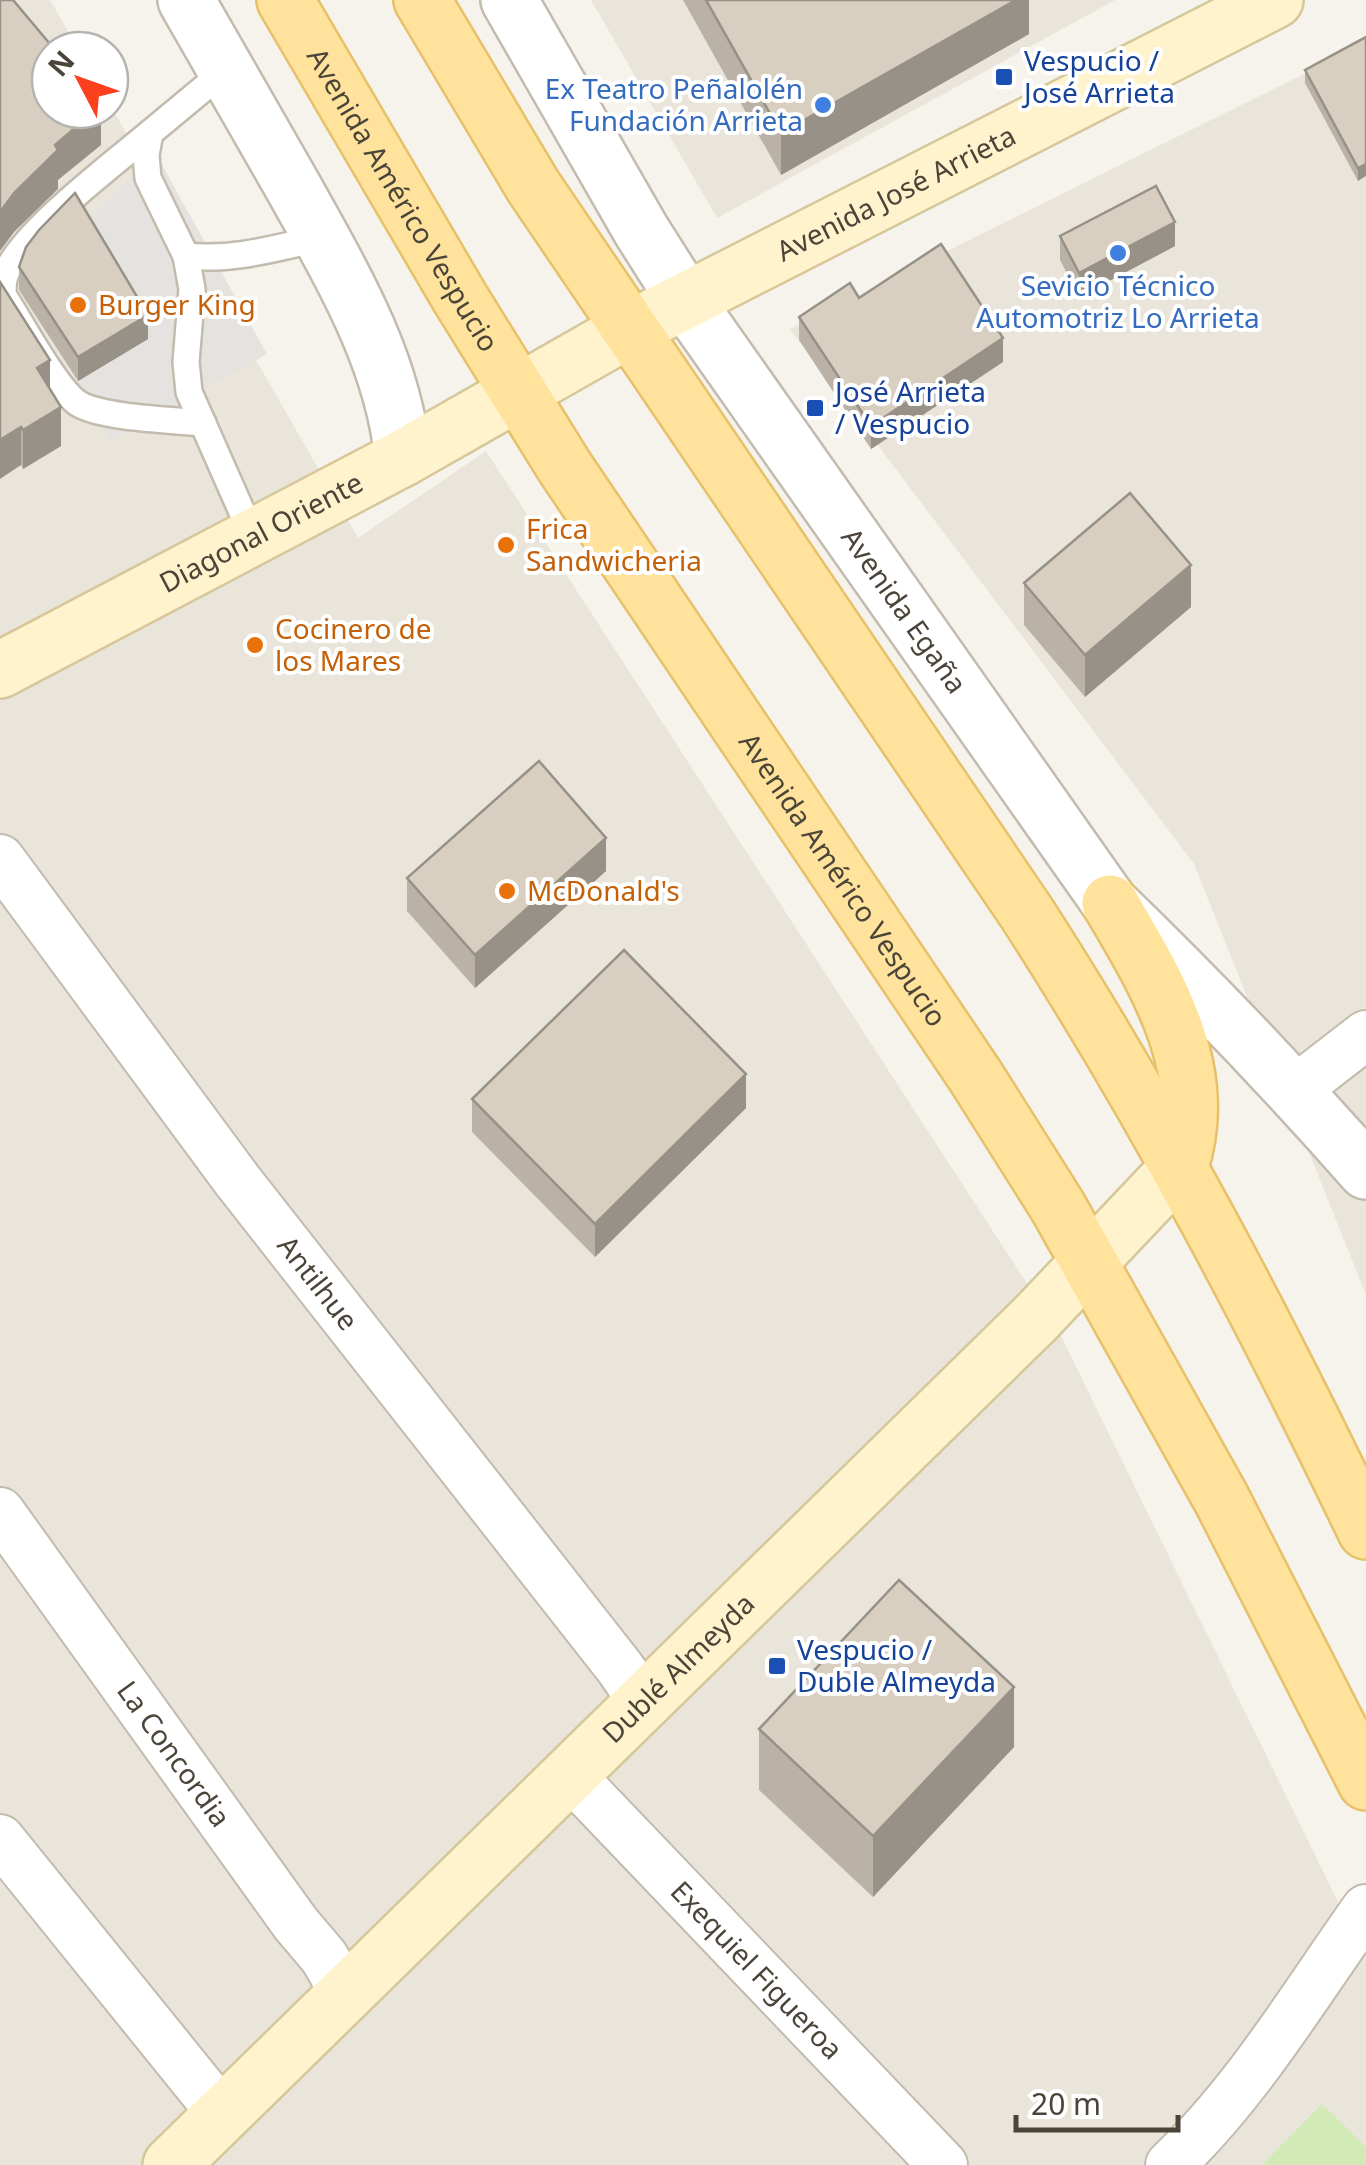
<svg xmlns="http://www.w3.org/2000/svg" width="1366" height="2165" font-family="'Noto Sans',sans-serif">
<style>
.residential{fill:#eae5da}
.green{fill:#d2eab5}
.parking{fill:#e5e3e0}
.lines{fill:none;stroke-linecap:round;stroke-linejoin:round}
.service-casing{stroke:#c2bbae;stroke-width:30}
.minor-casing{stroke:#c2bbae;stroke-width:52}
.tertiary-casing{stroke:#c2bbae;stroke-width:60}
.secondary-casing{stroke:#d6c79b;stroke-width:60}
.primary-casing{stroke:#e6c16a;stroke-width:60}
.service{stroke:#fff;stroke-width:25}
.minor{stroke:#fff;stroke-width:48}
.tertiary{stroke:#fff;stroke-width:55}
.secondary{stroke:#fff3cd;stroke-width:55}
.primary{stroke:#ffe39c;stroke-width:55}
.wall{fill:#bab2a6}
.shaded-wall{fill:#979187}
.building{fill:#d8cfc1;stroke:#979187;stroke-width:2.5}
.transit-dot{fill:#1a4fb4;stroke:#fff;stroke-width:4}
.shop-dot{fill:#3f7fe0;stroke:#fff;stroke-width:4}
.food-dot{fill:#e8710a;stroke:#fff;stroke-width:4}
.labels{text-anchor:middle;stroke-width:8;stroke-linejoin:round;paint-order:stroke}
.transit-label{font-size:28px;fill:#164399;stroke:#fff;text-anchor:start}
.shop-label{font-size:28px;fill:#366cbe;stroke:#fff;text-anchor:end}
.street-label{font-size:28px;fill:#4b4439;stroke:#fff}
.food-label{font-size:28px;fill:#c56008;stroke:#fff;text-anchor:start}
</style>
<rect width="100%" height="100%" fill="#f6f3ec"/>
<!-- residential -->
<g class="residential">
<polygon points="0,0 50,0 79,50 50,50 50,110 110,110 110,105 358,538 486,451 1061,1336 1366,1959 1366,2165 0,2165"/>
<polygon points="591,0 1115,0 717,218"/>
<polygon points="1366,43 1366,1295 1194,864 790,329"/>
</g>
<!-- green -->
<polygon class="green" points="1322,2104 1366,2147 1366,2165 1262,2165"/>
<!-- parking -->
<polygon class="parking" points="156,154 267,354 110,442 75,383 148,339 81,227"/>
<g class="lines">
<defs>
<g id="service">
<polyline points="227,69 150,133 146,155 148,178 186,256 192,289 186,362 189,392 254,539"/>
<path d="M150,133C116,162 14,238 4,279C3,284 3,289 3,295C19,319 57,391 79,404C103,418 173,420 203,423"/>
<path d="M186,256C233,261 276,248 321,238"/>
</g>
<g id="minor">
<path id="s1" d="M0,859L237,1180L620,1668L644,1703"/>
<polyline points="1295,1090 1366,1035"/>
<path id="s2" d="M0,1512L296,1924L324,1957L346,1995"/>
<path id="s3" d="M570,1775L943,2165"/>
<polyline points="0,1839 223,2115"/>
<path d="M1170,2165C1248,2091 1304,1996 1366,1909"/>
</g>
<g id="tertiary">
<path d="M186,0C223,64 260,128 296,192C343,277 393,360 403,458"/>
<path id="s4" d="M509,0L641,230L686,301L1110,903C1199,989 1284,1078 1366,1171"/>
</g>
<g id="secondary">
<path id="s5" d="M0,670L403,458L628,330L1275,0"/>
<path id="s6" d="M171,2165L1035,1319L1180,1166"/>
</g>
<g id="primary">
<path id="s7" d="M285,0L460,298L564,466L976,1077L1058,1207L1222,1500L1366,1782"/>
<path d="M422,0L533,186L1028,915C1155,1112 1264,1319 1366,1531"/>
<path d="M1110,903C1157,983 1212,1071 1180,1166"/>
</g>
</defs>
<!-- service casing -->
<use href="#service" class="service-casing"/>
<!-- minor casing -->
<use href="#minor" class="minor-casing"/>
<!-- tertiary casing -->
<use href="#tertiary" class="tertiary-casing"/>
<!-- secondary casing -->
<use href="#secondary" class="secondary-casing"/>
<!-- primary casing -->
<use href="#primary" class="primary-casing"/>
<!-- service -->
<use href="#service" class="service"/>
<!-- minor -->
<use href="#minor" class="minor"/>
<!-- tertiary -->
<use href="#tertiary" class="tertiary"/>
<!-- secondary -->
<use href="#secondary" class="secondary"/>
<!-- primary -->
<use href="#primary" class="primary"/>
</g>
<!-- wall -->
<g class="wall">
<polygon points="683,0 1029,0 1029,34 781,175"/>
<polygon points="1366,37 1358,181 1305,83 1305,70"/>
<polygon points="1060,236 1175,246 1079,297 1060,260"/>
<polygon points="19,267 148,339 78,381 19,290"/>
<polygon points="0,282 50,389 61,446 23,469 21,465"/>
<polygon points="859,298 1003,362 871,449 799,340 799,317"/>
<polygon points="1024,583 1191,607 1085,697 1024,625"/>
<polygon points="606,871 475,988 407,911 407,878"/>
<polygon points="472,1099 746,1108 595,1257 472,1132"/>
<polygon points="759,1729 1014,1747 873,1897 759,1790"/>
</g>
<!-- shaded-wall -->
<g class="shaded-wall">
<polygon points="1016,0 1029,0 1029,34 781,175 781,133"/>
<polygon points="96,110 101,110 101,145 58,180 58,189 14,232 0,251 0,212 55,145"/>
<polygon points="1366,164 1366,176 1358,181 1358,168"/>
<polygon points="1175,222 1175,246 1079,297 1079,273"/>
<polygon points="148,315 148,339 78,381 78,357"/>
<polygon points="1003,338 1003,362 871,449 871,426"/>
<polygon points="50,360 50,398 37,368"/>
<polygon points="61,407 61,446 23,469 23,430"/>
<polygon points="21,427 21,465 0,479 0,440"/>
<polygon points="1191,565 1191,607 1085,697 1085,655"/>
<polygon points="606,838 606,871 475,988 475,955"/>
<polygon points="746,1074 746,1108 595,1257 595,1224"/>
<polygon points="1014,1687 1014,1747 873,1897 873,1836"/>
</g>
<!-- building -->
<g class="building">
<polygon points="0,0 13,0 55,50 50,50 50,110 96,110 55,145 58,150 14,193 0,212"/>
<polygon points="706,0 1016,0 781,133"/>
<polygon points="1366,37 1366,164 1358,168 1305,70"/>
<polygon points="1156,186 1175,222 1079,273 1060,236"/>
<polygon points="75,193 148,315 78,357 19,267 26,247 39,230"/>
<polygon points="941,244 1003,338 871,426 799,317 850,283 859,298"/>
<polygon points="0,282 50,360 37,368 61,407 23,430 21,427 0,440"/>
<polygon points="1130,493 1191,565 1085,655 1024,583"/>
<polygon points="539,761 606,838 475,955 407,878"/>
<polygon points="624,950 746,1074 595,1224 472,1099"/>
<polygon points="899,1580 1014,1687 873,1836 759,1729"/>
</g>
<!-- markers -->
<g class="transit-dot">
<rect x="994" y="67" width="20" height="20" rx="5"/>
<rect x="805" y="398" width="20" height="20" rx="5"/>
<rect x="767" y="1656" width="20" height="20" rx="5"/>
</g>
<g class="shop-dot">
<circle cx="823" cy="105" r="10"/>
<circle cx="1118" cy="253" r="10"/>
</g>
<g class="food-dot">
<circle cx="78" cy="305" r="10"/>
<circle cx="506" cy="545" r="10"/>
<circle cx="255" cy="645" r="10"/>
<circle cx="507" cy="891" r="10"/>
</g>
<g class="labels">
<!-- transit labels -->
<g class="transit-label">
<text x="1024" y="71">Vespucio /<tspan x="1024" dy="32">José Arrieta</tspan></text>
<text x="835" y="402">José Arrieta<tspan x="835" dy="32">/ Vespucio</tspan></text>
<text x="797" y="1660">Vespucio /<tspan x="797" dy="32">Duble Almeyda</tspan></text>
</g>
<!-- shop labels -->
<g class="shop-label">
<text x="803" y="99">Ex Teatro Peñalolén<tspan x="803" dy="32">Fundación Arrieta</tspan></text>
<text x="1118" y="296" text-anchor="middle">Sevicio Técnico<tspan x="1118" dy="32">Automotriz Lo Arrieta</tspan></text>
</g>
<!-- street labels -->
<g class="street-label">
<text dy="10" stroke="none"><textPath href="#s5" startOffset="1015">Avenida José Arrieta</textPath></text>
<text dy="10" stroke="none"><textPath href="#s7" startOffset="232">Avenida Américo Vespucio</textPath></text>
<text dy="10" stroke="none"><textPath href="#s5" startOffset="295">Diagonal Oriente</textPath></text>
<text dy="10" stroke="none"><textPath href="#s4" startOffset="728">Avenida Egaña</textPath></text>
<text dy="10" stroke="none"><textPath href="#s7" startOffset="1042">Avenida Américo Vespucio</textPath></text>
<text dy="10" stroke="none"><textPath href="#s1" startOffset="530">Antilhue</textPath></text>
<text dy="10" stroke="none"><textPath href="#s6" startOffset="710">Dublé Almeyda</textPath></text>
<text dy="10" stroke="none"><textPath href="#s2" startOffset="298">La Concordia</textPath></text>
<text dy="10" stroke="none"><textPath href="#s3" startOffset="270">Exequiel Figueroa</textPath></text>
</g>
<!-- food labels -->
<g class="food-label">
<text x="98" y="315">Burger King</text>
<text x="526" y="539">Frica<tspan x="526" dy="32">Sandwicheria</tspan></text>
<text x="275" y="639">Cocinero de<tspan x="275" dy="32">los Mares</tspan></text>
<text x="527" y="901">McDonald's</text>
</g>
</g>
<!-- north arrow -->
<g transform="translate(80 80) rotate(311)"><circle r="48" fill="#ffffff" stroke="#b7b4b0" stroke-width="2.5"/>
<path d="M0-8L18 38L0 25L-18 38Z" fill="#fc3f1d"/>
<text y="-15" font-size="28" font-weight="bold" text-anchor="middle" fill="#4b4439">N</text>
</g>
<!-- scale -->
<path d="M1016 2115v15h162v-15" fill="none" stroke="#4b4439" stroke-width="5"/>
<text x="1031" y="2115" font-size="30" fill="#4b4439" stroke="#ffffff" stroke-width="8" paint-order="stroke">20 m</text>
</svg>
